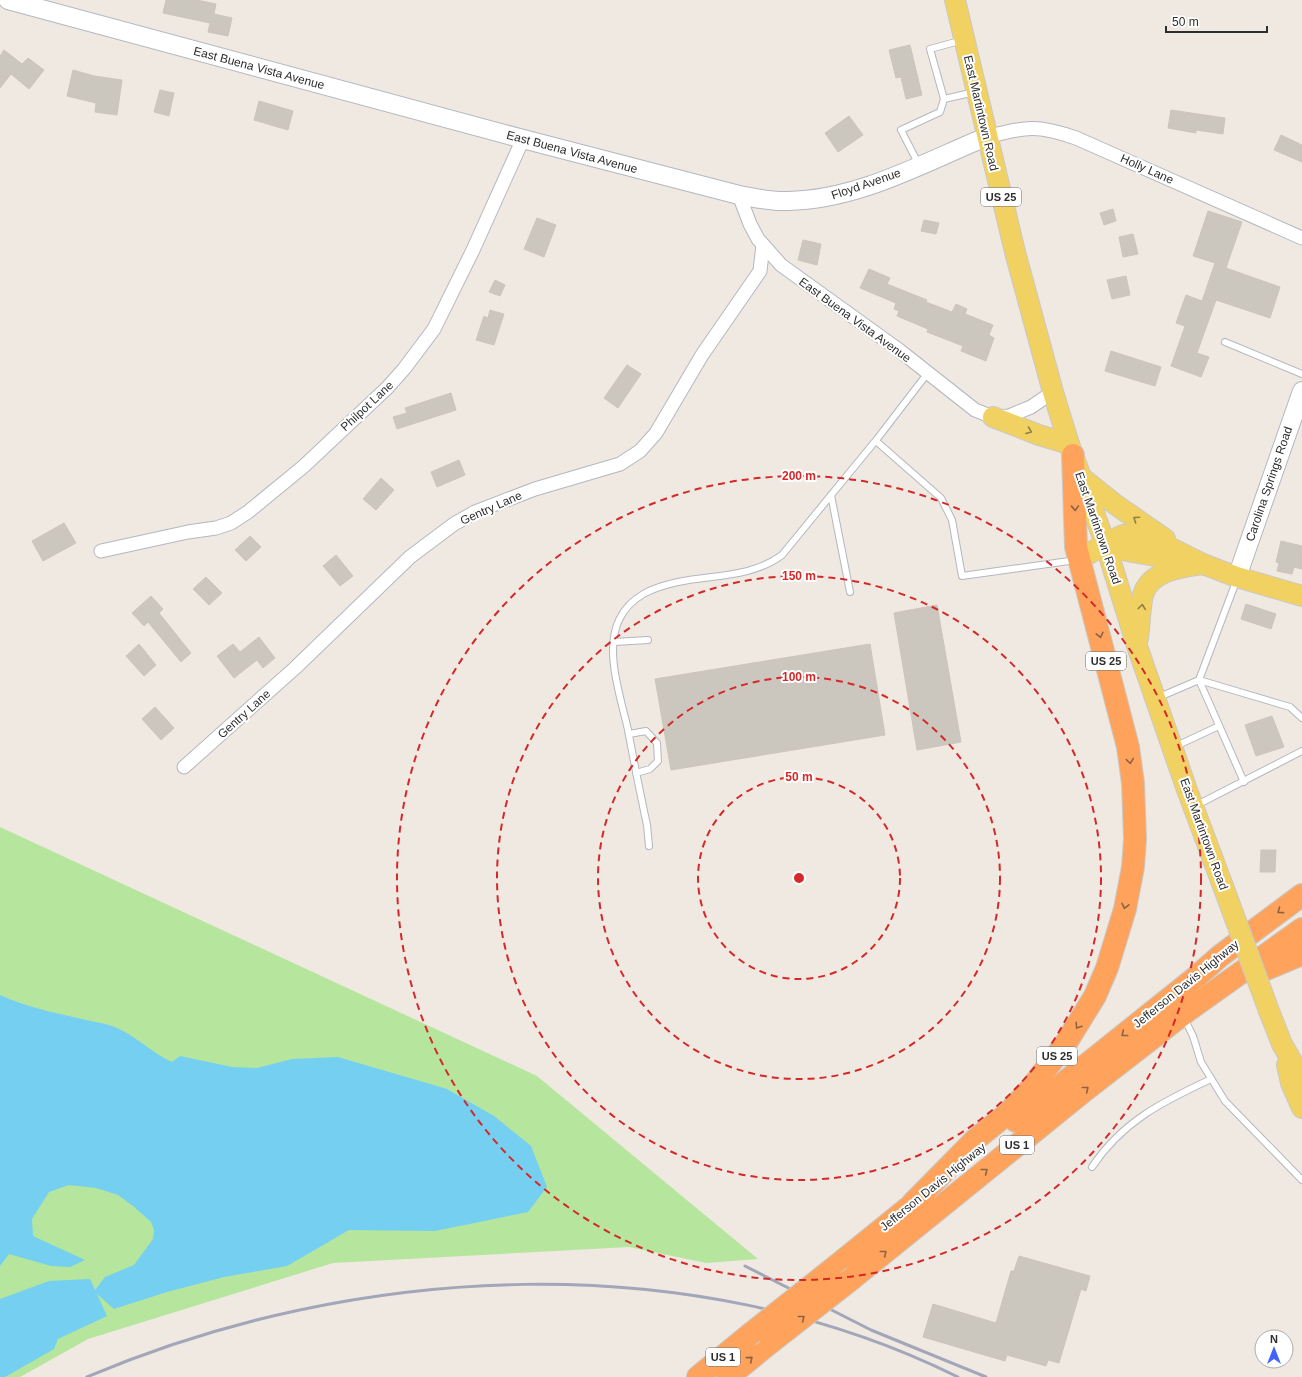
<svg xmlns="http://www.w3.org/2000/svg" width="1302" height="1377" font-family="Helvetica,sans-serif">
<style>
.green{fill:#b6e59e}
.water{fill:#75cff0}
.building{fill:#cbc7bf;stroke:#cbc5ba}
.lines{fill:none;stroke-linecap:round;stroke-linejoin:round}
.lane-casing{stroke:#b4b7c1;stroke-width:8}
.street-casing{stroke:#b4b7c1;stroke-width:15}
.secondary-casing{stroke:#b4b7c1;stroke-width:20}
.primary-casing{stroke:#c9c9c9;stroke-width:22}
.highway-casing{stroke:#c9c9c9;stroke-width:24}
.lane{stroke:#fff;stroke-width:6}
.street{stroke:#fff;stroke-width:13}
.secondary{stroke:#fff;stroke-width:18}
.primary{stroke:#f2d163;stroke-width:20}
.highway{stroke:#ffa35c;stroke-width:22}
.rail{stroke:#a3a6b8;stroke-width:3}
.primary-bridge-casing{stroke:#c9c9c9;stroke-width:22;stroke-linecap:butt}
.highway-bridge-casing{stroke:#c9c9c9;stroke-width:24;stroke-linecap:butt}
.primary-bridge{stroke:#f2d163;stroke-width:20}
.highway-bridge{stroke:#ffa35c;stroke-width:22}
.oneway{stroke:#908048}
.oneway2{stroke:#8c6343}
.ring{fill:none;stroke:#d62828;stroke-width:2;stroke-dasharray:7 5}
.labels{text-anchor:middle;stroke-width:4;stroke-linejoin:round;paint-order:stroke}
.shield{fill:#fff;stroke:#6d6d6d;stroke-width:1}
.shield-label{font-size:11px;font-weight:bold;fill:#2e2e2e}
.street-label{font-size:12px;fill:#2e2e2e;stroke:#fff}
.centre{fill:#d62828;stroke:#fff;stroke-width:2}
.ring-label{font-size:12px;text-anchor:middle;font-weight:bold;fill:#d62828;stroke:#fff;stroke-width:4;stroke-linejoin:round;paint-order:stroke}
</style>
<rect width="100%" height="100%" fill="#efe9e1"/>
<!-- green -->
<polygon class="green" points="0,827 537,1076 758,1259 706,1263 629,1247 333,1263 88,1339 20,1377 0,1377"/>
<!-- water -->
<path class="water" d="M0,995C26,1007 55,1013 82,1019C93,1022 105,1023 115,1027C136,1036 152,1053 172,1062L180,1056L232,1067L257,1068L292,1059L338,1057L447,1089L494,1116L531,1146L547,1187L528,1212L435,1231L349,1230L287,1266L224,1277L167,1292L114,1309L97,1294L107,1316L58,1339L54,1349L5,1377H0V1299L49,1281L90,1279L95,1290L105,1277L134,1265L153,1239L154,1230L151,1222L133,1206L118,1195L96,1188L69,1185L49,1192L32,1219L33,1236L85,1260L70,1267L51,1266L9,1254L0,1266Z"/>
<!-- building -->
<g class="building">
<polygon points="166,0 197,0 216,4 214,14 232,18 228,36 208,32 210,23 163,13"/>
<polygon points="910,45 922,95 906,99 901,77 896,78 889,50"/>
<polygon points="4,50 22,64 28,58 44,70 29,89 11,74 0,88 0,56"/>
<polygon points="73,70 94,76 122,80 117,115 95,112 96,103 67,96"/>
<polygon points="160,90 174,93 169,116 154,112"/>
<polygon points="259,101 293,111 288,130 254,120"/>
<polygon points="1171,110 1225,118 1223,134 1196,130 1196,133 1168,128"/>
<polygon points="849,116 863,135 838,152 825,133"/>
<polygon points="1281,135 1302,145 1302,162 1274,150"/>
<polygon points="1113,209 1116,221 1104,225 1100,213"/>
<polygon points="1208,211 1242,222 1226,268 1280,287 1270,318 1216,300 1197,353 1209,357 1201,377 1171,366 1185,326 1176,323 1186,295 1202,301 1215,263 1193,256"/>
<polygon points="537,218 556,225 544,257 524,249"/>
<polygon points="924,220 939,223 936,234 921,231"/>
<polygon points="1133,234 1138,254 1123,257 1119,237"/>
<polygon points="803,240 821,244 817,265 798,260"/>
<polygon points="869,269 890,278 887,284 927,300 926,302 952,312 956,304 967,309 965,314 993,325 989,335 994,338 986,361 961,351 963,346 927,332 928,329 897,316 899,311 894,309 896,303 860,288"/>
<polygon points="1126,276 1130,295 1112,299 1107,280"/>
<polygon points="495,280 505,285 500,296 489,292"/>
<polygon points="490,310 504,314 494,345 476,340 484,316 488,318"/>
<polygon points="1111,351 1161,367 1155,386 1105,371"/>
<polygon points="627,365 641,374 618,408 604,398"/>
<polygon points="451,393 456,410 397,429 393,417 407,413 405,408"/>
<polygon points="459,460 465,475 437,487 431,472"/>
<polygon points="381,478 394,490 376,510 363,499"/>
<polygon points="64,523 76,543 43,561 32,541"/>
<polygon points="250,536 261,547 246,561 235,550"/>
<polygon points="1281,541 1302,546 1302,569 1294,567 1292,574 1277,571 1279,563 1276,562"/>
<polygon points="336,555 353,576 340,586 323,566"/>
<polygon points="206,577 222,593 209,605 193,589"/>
<polygon points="151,596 163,609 159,613 191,653 181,662 148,622 144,626 132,613"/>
<polygon points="1246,604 1276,614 1271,629 1241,619"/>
<polygon points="937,605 961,742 917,750 894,613"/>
<polygon points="259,637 275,658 263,668 257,660 234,678 217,656 233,644 240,652"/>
<polygon points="139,644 156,665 144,676 126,656"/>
<polygon points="870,644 885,735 671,770 655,679"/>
<polygon points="155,707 174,728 161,740 142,719"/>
<polygon points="1272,716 1284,747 1256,756 1245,725"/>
<polygon points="1261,850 1276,850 1275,872 1260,872"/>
<polygon points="1019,1256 1090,1276 1086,1291 1081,1289 1059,1363 1048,1360 1046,1366 1007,1355 1005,1361 923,1337 933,1304 996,1323 1011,1271 1014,1271"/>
</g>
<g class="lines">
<defs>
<g id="lane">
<polyline points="963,40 930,49 944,99 975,92"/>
<polyline points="919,165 901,130 940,112 944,99"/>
<polyline points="1225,342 1302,374"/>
<polyline points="876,441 941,498 952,520 962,576 1076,560"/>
<polyline points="831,495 850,592"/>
<polyline points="1237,579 1199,680 1244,782"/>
<polyline points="614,642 648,640"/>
<polyline points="1157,698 1199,680 1290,707 1302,718"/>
<polyline points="629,734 646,731 657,743 658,761 650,769 636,773"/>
<polyline points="1174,747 1219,726"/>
<polyline points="1195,806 1302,751"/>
<path d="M649,846L647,825C640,793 634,762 628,730C621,698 604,651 619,620C630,596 654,587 678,582C713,575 753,577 782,555L877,439L927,374"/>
<polyline points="1184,1018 1193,1036 1201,1062 1225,1101 1302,1180"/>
<path d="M1092,1167C1123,1121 1162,1102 1211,1079"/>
</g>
<g id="street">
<path d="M986,137C1026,127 1036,124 1076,138L1302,238"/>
<polyline points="739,195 750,224 758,239 781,265 899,350 975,410 993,417 1009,416 1031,407 1053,392"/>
<polyline points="101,551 188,532 216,528 231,523 248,512 304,466 387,388 404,369 434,329 473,250 523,139"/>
<polyline points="184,767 295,668 410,557 454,524 475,512 535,489 620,464 640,451 656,433 702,355 760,271 763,245"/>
</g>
<g id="secondary">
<path d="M8,0L523,139L739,195C755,198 772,202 788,201C858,200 923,163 986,137"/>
<polyline points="1237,577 1302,391"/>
</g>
<g id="primary">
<polyline points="955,0 1015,252 1053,392 1069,444 1105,543 1137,646 1187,790 1223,886"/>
<polyline points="993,417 1039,435 1069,444"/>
<polyline points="1081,477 1116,505 1165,539"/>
<polyline points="1105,543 1127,551 1184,561"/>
<polyline points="1080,560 1105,543 1123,535 1153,539 1203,564 1237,577 1302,596"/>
<path d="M1138,638C1140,624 1140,608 1143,595C1150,570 1183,567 1203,564"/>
<polyline points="1269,1011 1282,1044 1302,1079"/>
<polyline points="1287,1065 1291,1083 1302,1108"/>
</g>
<g id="highway">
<polyline points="1259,972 1302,954"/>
<polyline points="1016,1121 1195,978 1220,956 1302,895"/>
<polyline points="913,1203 976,1139 1007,1114 1028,1092 1066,1043 1095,996 1107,968 1125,909 1133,867 1135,839 1133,783 1128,747 1076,547 1073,455"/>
<polyline points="830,1271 924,1195"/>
<polyline points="854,1277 1084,1091 1187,1011 1302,929"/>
<polyline points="698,1377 748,1336"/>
<polyline points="728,1377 771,1342"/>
</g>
</defs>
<!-- lane casing -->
<use href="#lane" class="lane-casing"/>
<!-- street casing -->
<use href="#street" class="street-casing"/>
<!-- secondary casing -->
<use href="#secondary" class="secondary-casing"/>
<!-- primary casing -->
<use href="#primary" class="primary-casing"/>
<!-- highway casing -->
<use href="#highway" class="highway-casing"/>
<!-- lane -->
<use href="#lane" class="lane"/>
<!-- street -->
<use href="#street" class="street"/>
<!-- secondary -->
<use href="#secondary" class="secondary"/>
<!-- primary -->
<use href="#primary" class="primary"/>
<!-- highway -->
<use href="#highway" class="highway"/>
<!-- rail -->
<g class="rail">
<polyline points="745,1266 871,1330 986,1377"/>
<path d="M87,1377C357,1262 692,1245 958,1377"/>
</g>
<defs>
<polyline id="primary-bridge" points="1223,886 1269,1011"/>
<g id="highway-bridge">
<polyline points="748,1336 830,1271"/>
<polyline points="771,1342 854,1277"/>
</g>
</defs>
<!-- primary-bridge casing -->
<use href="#primary-bridge" class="primary-bridge-casing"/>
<!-- highway-bridge casing -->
<use href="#highway-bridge" class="highway-bridge-casing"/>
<!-- primary-bridge -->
<use href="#primary-bridge" class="primary-bridge"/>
<!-- highway-bridge -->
<use href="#highway-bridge" class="highway-bridge"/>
</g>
<!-- one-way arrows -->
<defs><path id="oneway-chevron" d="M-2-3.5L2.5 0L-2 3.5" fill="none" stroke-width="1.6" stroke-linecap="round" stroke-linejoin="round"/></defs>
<g class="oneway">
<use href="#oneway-chevron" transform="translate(1029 431) rotate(22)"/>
<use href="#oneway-chevron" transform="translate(1136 519) rotate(-145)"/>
<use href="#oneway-chevron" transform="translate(1142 607) rotate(-83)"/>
</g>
<g class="oneway2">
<use href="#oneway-chevron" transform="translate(1075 508) rotate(88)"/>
<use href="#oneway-chevron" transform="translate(1100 635) rotate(76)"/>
<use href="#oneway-chevron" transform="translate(1130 761) rotate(82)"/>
<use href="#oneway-chevron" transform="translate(1125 906) rotate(102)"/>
<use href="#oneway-chevron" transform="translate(1280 911) rotate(144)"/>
<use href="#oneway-chevron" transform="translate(1078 1026) rotate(123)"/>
<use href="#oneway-chevron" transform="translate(1124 1034) rotate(141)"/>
<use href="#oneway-chevron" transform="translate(1086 1089) rotate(-38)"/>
<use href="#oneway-chevron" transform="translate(985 1171) rotate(-39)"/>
<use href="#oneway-chevron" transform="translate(884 1253) rotate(-39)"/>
<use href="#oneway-chevron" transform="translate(802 1318) rotate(-38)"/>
<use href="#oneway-chevron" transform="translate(750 1359) rotate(-40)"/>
</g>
<!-- distance rings -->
<g class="ring">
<circle cx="799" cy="878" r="101"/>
<circle cx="799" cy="878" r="201"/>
<circle cx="799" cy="878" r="302"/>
<circle cx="799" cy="878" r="402"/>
</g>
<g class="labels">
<!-- shield labels -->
<g class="shield">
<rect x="981" y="188" width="40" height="18" rx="3"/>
<rect x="1086" y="652" width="40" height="18" rx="3"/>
<rect x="1037" y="1047" width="40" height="18" rx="3"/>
<rect x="1000" y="1136" width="34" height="18" rx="3"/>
<rect x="706" y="1348" width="34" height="18" rx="3"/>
</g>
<g class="shield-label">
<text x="1001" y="201">US 25</text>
<text x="1106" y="665">US 25</text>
<text x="1057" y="1060">US 25</text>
<text x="1017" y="1149">US 1</text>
<text x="723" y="1361">US 1</text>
</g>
<!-- street labels -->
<g class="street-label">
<text transform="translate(259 68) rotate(15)" y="4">East Buena Vista Avenue</text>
<text transform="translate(981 113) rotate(77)" y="4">East Martintown Road</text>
<text transform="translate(572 152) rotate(15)" y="4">East Buena Vista Avenue</text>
<text transform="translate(1147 169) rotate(24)" y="4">Holly Lane</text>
<text transform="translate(866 184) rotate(-19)" y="4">Floyd Avenue</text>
<text transform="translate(855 320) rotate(36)" y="4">East Buena Vista Avenue</text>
<text transform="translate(367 406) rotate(-43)" y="4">Philpot Lane</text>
<text transform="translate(1269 484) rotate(-71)" y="4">Carolina Springs Road</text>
<text transform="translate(491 508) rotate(-24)" y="4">Gentry Lane</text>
<text transform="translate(1098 528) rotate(71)" y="4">East Martintown Road</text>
<text transform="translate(244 714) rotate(-42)" y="4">Gentry Lane</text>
<text transform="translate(1204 834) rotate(70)" y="4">East Martintown Road</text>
<text transform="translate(1186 984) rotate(-39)" y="4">Jefferson Davis Highway</text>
<text transform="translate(933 1187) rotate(-39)" y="4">Jefferson Davis Highway</text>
</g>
</g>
<circle cx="799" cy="878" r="6" class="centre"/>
<g class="ring-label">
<text x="799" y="480">200 m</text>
<text x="799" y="580">150 m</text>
<text x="799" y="681">100 m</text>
<text x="799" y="781">50 m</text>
</g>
<!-- north arrow -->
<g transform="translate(1274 1349)"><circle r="19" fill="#ffffff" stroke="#ababab"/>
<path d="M0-3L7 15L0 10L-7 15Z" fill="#4264fb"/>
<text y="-6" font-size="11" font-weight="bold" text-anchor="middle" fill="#2e2e2e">N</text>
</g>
<!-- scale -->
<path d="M1166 26v6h101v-6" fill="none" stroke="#2e2e2e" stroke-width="2"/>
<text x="1172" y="26" font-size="12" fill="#2e2e2e" stroke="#ffffff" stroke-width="3" paint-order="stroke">50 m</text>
</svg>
